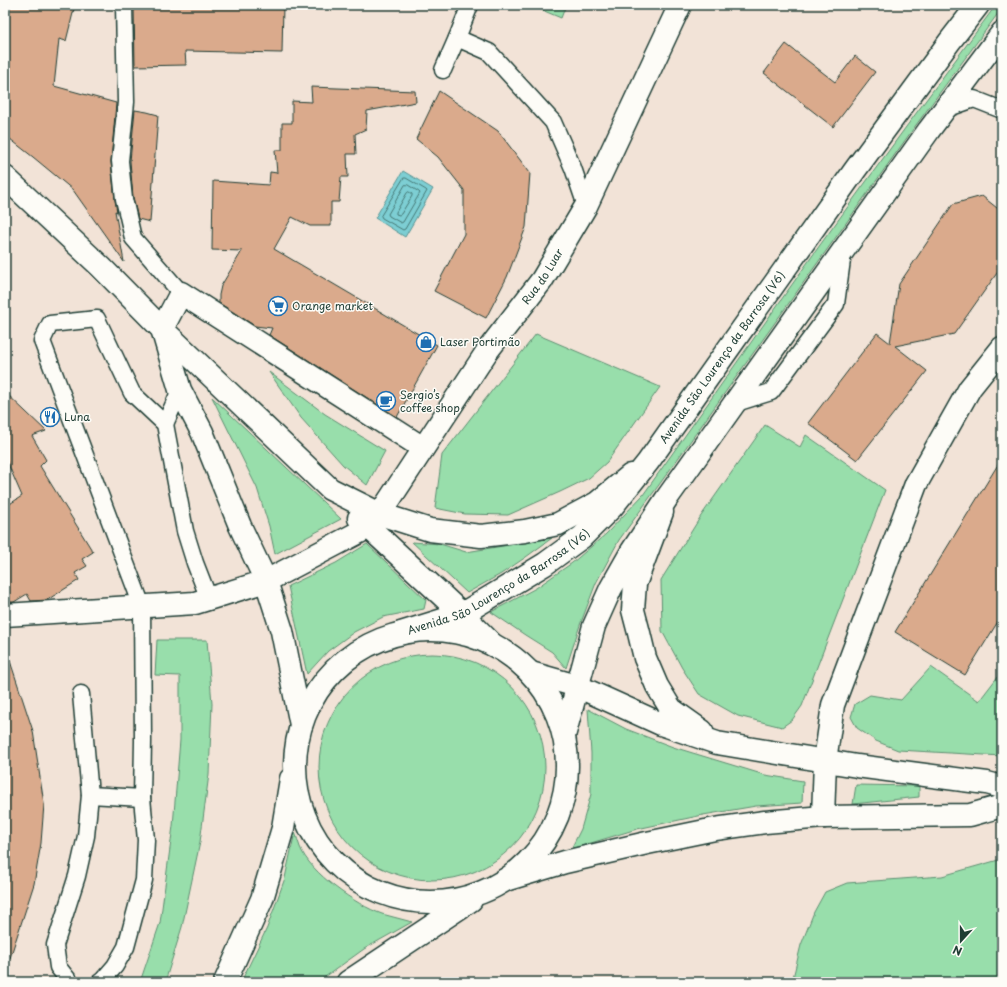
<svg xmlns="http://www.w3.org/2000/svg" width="1007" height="987" font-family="'Playpen Sans',sans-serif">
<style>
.green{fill:#98deab;stroke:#5c8e70}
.water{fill:#7dced3;stroke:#579493}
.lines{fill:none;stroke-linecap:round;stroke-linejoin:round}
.shore{stroke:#457774;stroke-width:1}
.building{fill:#daaa8c;stroke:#1f3d34}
.lane-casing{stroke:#1f3d34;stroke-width:19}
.street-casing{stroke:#1f3d34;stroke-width:25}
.secondary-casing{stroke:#1f3d34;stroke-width:25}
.lane{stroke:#fdfcf7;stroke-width:16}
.street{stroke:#fdfcf7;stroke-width:22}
.secondary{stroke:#fdfcf7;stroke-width:22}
.labels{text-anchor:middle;stroke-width:3;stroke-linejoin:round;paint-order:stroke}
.street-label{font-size:11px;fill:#1f3d34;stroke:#fdfcf7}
.poi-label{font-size:11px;fill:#1f3d34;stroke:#fdfcf7;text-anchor:start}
</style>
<rect width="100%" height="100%" fill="#f2e3d7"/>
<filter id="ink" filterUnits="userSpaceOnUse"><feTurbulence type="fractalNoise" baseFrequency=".025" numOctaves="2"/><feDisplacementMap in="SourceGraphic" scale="8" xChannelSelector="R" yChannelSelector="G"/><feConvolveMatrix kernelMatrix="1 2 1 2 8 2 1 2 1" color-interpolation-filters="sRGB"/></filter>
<g filter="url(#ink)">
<!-- green -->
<g class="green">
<polygon points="530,5 566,5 561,18"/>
<polygon points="996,5 1002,5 1002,8 916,125 669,471 619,540 596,583 580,625 566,668 552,652 525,635 491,612 536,588 572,563 606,534 643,495 820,245 906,127"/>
<polygon points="536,334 660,387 607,462 589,478 560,492 508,515 465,514 435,508 442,455"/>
<polygon points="269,372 325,414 385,451 367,485 343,465 301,418"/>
<polygon points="212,397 341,519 275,554 269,526 257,488"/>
<polygon points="765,425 800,447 806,435 885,490 802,706 792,720 782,727 738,716 699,694 682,668 662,631 661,580 701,516"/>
<polygon points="552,538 526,557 501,574 467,593 412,542 440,544 466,552"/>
<polygon points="367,544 426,600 424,609 383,617 354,632 328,651 307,674 288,586 336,563"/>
<polygon points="157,640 207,640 212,704 209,774 200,842 182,927 165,982 140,982 160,923 173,826 180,740 180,676 155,675"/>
<circle cx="432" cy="767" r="113"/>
<polygon points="931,667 979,701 1002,671 1002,756 898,750 876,741 857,728 851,717 855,704 870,695 901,700"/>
<polygon points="588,709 626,729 673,747 765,775 803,781 802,803 756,806 703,815 637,829 571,849 581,829 591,794 591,753"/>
<polygon points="856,785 919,786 919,797 853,804"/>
<path d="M295,832C297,837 298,842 300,847C310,873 356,905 382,914C392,917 402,919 412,922L364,949L318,982H241L267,928L285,878Z"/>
<polygon points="1002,859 1002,982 792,982 801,945 814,912 825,892 847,883 942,876"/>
</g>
<!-- water -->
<polygon class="water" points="403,171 433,189 405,237 375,218"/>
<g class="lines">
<!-- shore -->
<g class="shore">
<polygon points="404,178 406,178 426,190 427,191 405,229 403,230 382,218 381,216"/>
<polygon points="408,185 419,192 420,193 403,222 401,223 389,216 388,214 405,185"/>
<polygon points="409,192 412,194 412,196 401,214 399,215 396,214 396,212 407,193"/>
</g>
</g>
<!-- building -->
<g class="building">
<polygon points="5,5 75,5 66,41 59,39 54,86 116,103 111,162 115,200 117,212 115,211 124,262 73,190 33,157 5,135"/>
<polygon points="134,5 283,5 282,53 185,51 186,65 135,66"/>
<polygon points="786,44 835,82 855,56 875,72 833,127 764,73"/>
<polygon points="311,87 415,91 416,102 367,111 366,129 355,134 356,154 347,154 348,177 341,177 339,202 331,202 331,226 310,226 292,217 274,249 437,345 397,417 269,335 272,328 255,326 219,303 219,295 221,286 242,251 212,250 213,181 269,185 270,172 277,173 275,150 282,150 282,123 292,123 292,101 312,102"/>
<polygon points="439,91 498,131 530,173 526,227 507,277 486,318 434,291 464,234 464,190 438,157 416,139"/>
<polygon points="135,110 147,112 158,115 150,222 138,219 133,197 130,161"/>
<polygon points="982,196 1002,212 1002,266 954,334 895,346 927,371 857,460 808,423 877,333 890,343 899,284 953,204"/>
<polygon points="5,392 46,431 32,436 46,460 40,466 93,552 82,559 87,566 75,573 79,580 47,600 31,601 27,594 14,602 5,602 5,507 22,496 5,457"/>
<polygon points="1002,458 1002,615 965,675 895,632"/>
<polygon points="10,661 33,731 44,804 41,843 34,884 10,958 5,958 5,662"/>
</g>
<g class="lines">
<defs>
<g id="lane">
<polyline points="124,5 126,102 120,161 124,199 133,238 181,293"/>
<polyline points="470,5 457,38 489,52 553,122 573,168 586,206"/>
<polyline points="443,70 457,38"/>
<polyline points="943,110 974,99 1002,110"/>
<polyline points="736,403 771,392 836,304 843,253"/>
<polyline points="165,424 180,390"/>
<polyline points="81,694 90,795 142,798 143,741 142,606 42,341 50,324 97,319 132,393 165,424 185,531 195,563 209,599"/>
<polyline points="70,982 58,967 55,945 77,876 86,836 90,795"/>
<polyline points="100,982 102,981 115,966 126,947 144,880 146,840 142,798"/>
</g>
<g id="street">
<polyline points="5,177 101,267 162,329 330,489 380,514 430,530 481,536 525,531 558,524 597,503 631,475"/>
<polyline points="662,512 635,584 633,610 639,633 645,658 657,686 671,709 702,731"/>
<polyline points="359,518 462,614 493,645"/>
<path id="s1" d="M5,615L195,603L266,581L369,527L380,514L488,350L542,280L586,206L680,5"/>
<polyline points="531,673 577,686 661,724 717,743 857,766 963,780 987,783 1002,787"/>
<polyline points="301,725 282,631 266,581 240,526 202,432 180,390 162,329 181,293 423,448"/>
<polyline points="823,817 825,761 833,705 916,484 970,388 1002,348"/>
<polyline points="505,880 565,862 647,843 715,829 765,822 823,817 970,815 1002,806"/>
</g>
<g id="secondary">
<circle cx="431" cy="766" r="136"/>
<path id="s2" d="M401,633L462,614L545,564L582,537L612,507L648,462L855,170L950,41L978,5"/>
<polyline points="564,736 594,626 611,588 632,551 667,498 929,130 1002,33"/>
<polyline points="225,982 262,899 283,828 291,779"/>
<polyline points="348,982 471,900"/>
</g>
</defs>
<!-- lane casing -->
<use href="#lane" class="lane-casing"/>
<!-- street casing -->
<use href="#street" class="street-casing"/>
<!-- secondary casing -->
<use href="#secondary" class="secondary-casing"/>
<!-- lane -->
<use href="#lane" class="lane"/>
<!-- street -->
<use href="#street" class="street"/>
<!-- secondary -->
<use href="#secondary" class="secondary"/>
</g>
</g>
<!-- icons -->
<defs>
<symbol id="supermarket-ring" viewBox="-11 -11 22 22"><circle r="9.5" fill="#fdfcf7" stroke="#1f6fb2" stroke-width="1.5"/><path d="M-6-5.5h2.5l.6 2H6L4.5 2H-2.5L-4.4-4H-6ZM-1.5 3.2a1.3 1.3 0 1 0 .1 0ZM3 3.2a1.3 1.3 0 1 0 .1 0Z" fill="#1f6fb2"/></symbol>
<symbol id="shop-ring" viewBox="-11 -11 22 22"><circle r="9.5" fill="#fdfcf7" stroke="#1f6fb2" stroke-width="1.5"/><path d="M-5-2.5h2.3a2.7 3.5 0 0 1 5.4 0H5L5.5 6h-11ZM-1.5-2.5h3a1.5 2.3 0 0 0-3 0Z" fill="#1f6fb2"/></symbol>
<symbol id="cafe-ring" viewBox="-11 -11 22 22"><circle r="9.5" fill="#fdfcf7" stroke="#1f6fb2" stroke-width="1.5"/><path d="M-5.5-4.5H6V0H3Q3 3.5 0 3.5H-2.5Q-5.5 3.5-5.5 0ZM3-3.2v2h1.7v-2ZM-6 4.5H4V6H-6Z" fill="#1f6fb2"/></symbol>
<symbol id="restaurant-ring" viewBox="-11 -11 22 22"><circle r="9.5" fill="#fdfcf7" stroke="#1f6fb2" stroke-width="1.5"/><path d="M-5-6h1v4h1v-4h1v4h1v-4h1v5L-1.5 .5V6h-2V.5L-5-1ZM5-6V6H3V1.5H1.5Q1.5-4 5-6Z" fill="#1f6fb2"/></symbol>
</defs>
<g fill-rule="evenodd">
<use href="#supermarket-ring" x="267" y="295" width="22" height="22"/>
<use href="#shop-ring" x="415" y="331" width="22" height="22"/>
<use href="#cafe-ring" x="375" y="390" width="22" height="22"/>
<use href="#restaurant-ring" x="39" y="406" width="22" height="22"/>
</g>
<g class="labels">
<!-- street labels -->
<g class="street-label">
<text dy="4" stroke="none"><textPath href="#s1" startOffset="686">Rua do Luar</textPath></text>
<text dy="4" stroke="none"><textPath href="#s2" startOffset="435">Avenida São Lourenço da Barrosa (V6)</textPath></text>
<text dy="4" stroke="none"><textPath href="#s2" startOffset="111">Avenida São Lourenço da Barrosa (V6)</textPath></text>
</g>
<!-- poi labels -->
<g class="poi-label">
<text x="292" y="310">Orange market</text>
<text x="440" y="346">Laser Portimão</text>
<text x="400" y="399">Sergio’s<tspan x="400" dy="13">coffee shop</tspan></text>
<text x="64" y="421">Luna</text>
</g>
</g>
<!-- margin -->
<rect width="1007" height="987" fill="none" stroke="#fdfcf7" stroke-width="20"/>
<rect x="10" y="10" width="987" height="967" fill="none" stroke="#1f3d34" stroke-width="1.5" filter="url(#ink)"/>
<!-- north arrow -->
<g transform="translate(961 941) rotate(201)" stroke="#fdfcf7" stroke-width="3" paint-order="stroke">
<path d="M0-3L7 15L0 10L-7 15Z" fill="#1f3d34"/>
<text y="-6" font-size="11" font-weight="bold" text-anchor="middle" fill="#1f3d34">N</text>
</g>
</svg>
